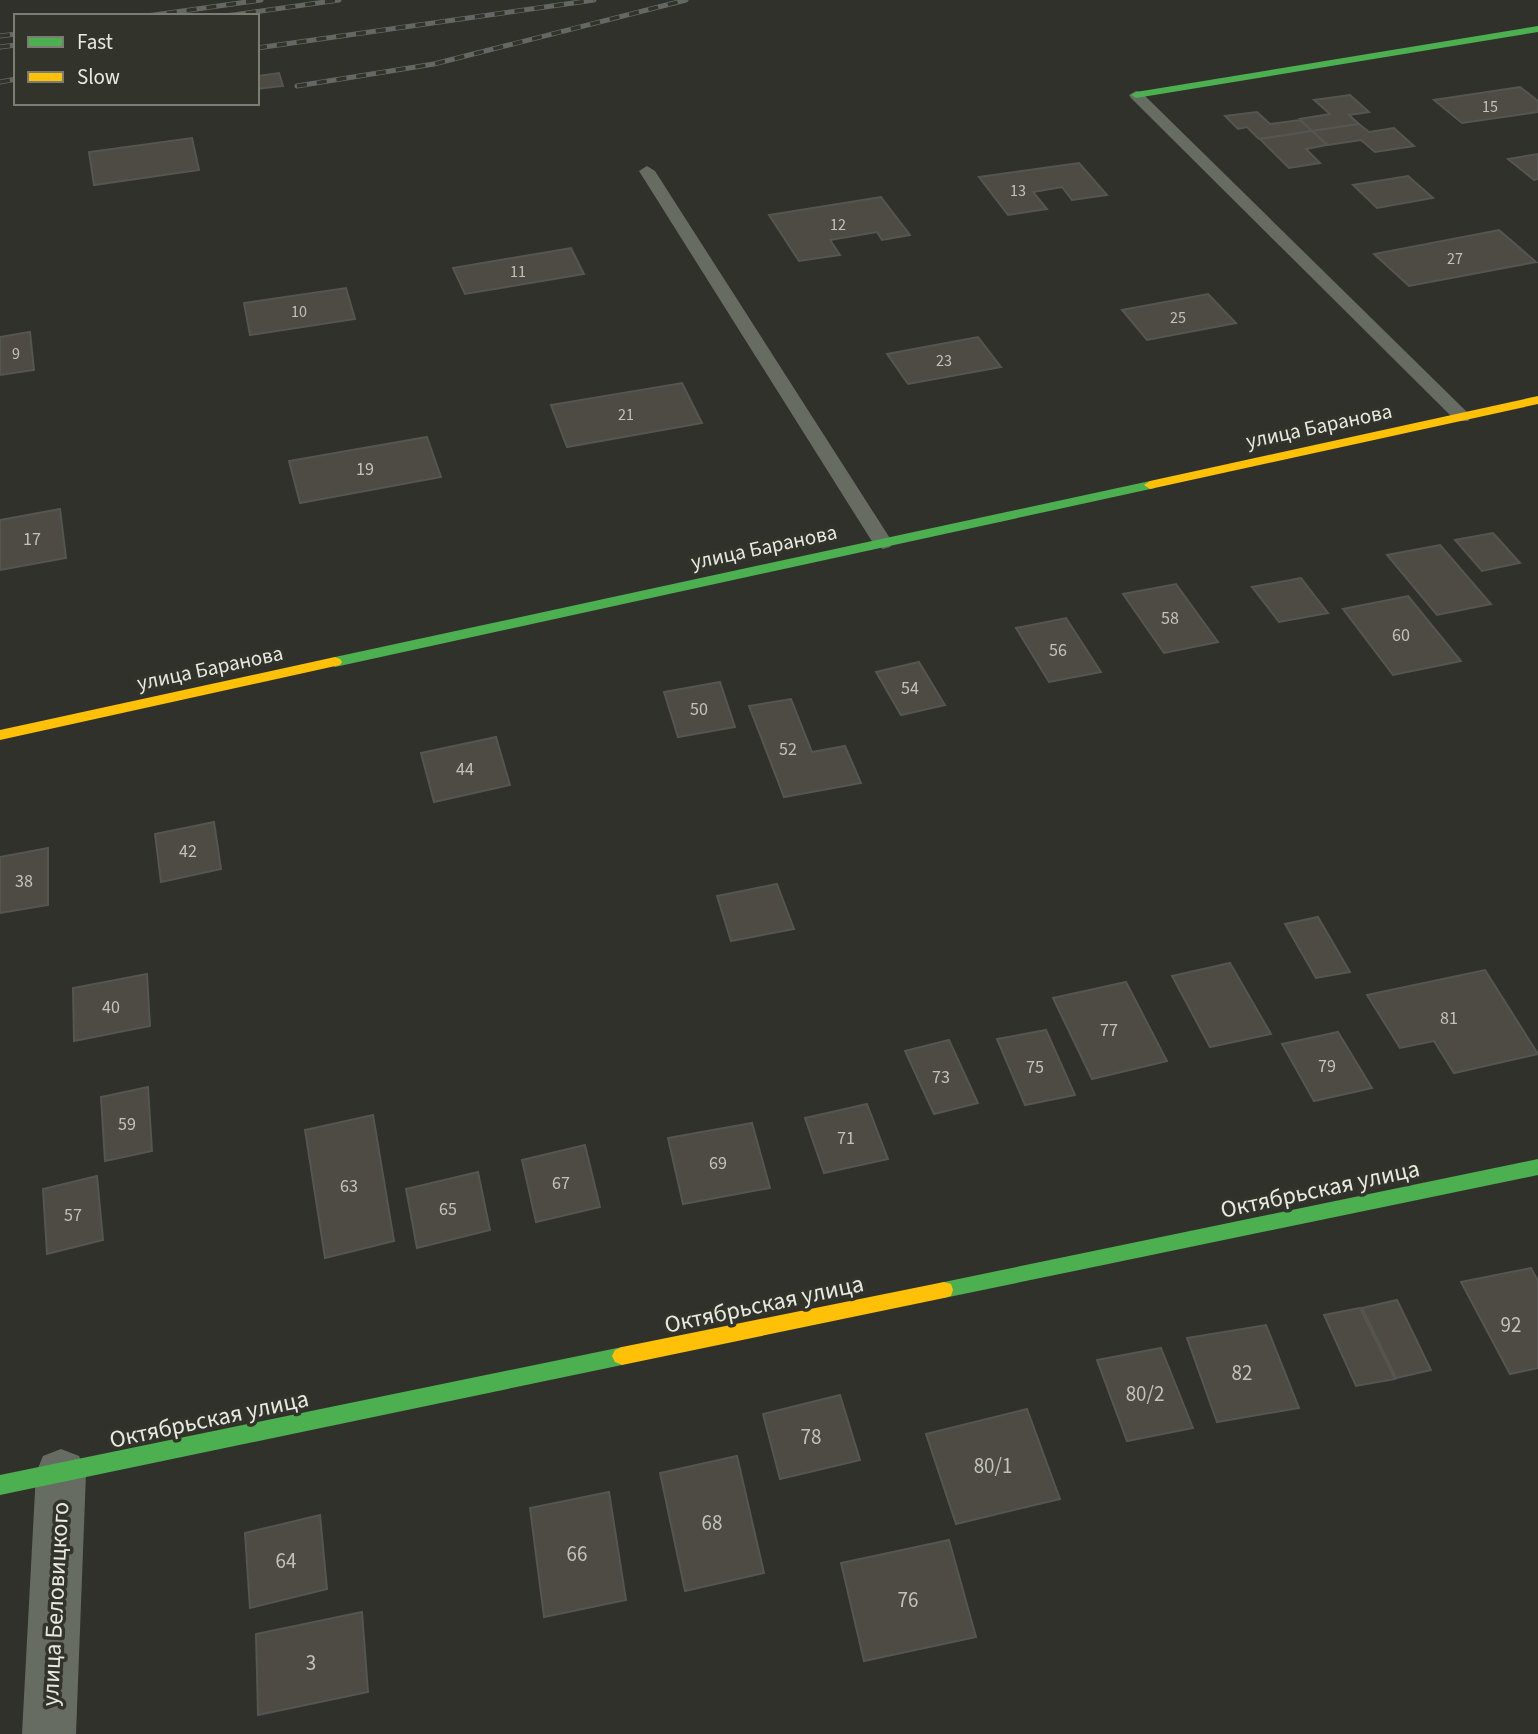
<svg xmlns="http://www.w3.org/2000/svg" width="1538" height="1734" font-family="'Source Sans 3',sans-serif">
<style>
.building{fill:#4d4b43;stroke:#555551;stroke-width:2}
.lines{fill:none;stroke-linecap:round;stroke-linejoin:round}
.lane{fill:#676c63;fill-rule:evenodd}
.street{fill:#676c63;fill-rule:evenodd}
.fast{fill:#4caf50;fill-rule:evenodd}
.slow{fill:#ffc107;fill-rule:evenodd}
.rail-casing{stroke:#656862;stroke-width:5}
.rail{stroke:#32332a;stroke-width:3.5;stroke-dasharray:10;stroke-linecap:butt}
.labels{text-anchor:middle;stroke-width:7;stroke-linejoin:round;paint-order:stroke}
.far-number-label{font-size:16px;fill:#c2c2bb}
.number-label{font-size:18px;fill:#c2c2bb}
.street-label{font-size:21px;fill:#e9e9e3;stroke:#32332a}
.near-number-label{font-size:21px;fill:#c2c2bb}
.near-street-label{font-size:24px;fill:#e9e9e3;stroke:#32332a}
</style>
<rect width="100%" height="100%" fill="#31312c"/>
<!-- building -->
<g class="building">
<polygon points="279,73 283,86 257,89 257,76"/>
<polygon points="1520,87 1538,101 1538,112 1462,123 1434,100"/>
<polygon points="1350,95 1369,112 1349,115 1359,124 1312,131 1300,119 1330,114 1314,100"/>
<polygon points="1257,112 1270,124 1300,120 1312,131 1259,139 1247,127 1238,129 1225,116"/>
<polygon points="1359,124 1369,132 1394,128 1414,146 1375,152 1361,140 1328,145 1312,131"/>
<polygon points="1312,131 1327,145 1306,149 1320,163 1289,168 1260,139"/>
<polygon points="192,138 199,170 94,185 89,152"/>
<polygon points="1538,154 1538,179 1534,180 1508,159"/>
<polygon points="1079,163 1107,195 1072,200 1062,187 1033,192 1047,209 1008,215 979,177"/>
<polygon points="1408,176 1433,198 1377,208 1353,185"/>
<polygon points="881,197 910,235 882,240 877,232 830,240 840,255 799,261 769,215"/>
<polygon points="1499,230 1536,262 1409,286 1374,254"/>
<polygon points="571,248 584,274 465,294 453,268"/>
<polygon points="346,288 355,319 250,335 244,303"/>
<polygon points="1208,294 1236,323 1147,340 1122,310"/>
<polygon points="30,332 34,370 0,375 0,337"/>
<polygon points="978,337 1001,367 908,384 887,354"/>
<polygon points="682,383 702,423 567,447 551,405"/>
<polygon points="427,437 441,477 300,503 289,461"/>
<polygon points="60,509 66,558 0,570 0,520"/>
<polygon points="1493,533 1520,563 1482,571 1455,540"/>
<polygon points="1440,545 1491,604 1437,615 1387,555"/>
<polygon points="1301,578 1328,613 1279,622 1252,587"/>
<polygon points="1176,584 1218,642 1164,653 1123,594"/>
<polygon points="1408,596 1461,661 1393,675 1343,609"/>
<polygon points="1066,618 1101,672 1049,682 1016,628"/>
<polygon points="919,662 945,705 901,715 876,672"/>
<polygon points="720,682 735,727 678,737 664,692"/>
<polygon points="791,699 812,752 845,746 861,783 784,797 749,706"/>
<polygon points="496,737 510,785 434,802 421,753"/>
<polygon points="214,822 221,869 161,882 155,834"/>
<polygon points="48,848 48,905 0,913 0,857"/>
<polygon points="777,884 794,929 731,941 717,896"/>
<polygon points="1318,917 1350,972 1316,978 1285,924"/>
<polygon points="1230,963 1271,1034 1210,1047 1172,976"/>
<polygon points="1485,970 1538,1054 1454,1073 1434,1041 1400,1048 1367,995"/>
<polygon points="147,974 150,1026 74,1041 73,988"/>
<polygon points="1126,982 1167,1061 1092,1079 1053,998"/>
<polygon points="1046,1030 1075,1095 1025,1105 997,1039"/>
<polygon points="1338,1032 1372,1088 1314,1101 1282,1044"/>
<polygon points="949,1040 978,1103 934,1114 905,1051"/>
<polygon points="148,1087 152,1151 105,1161 101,1097"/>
<polygon points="867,1104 888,1159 824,1173 805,1118"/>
<polygon points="373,1115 394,1241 325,1258 305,1130"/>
<polygon points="752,1123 770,1188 683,1204 668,1138"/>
<polygon points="585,1145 600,1207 536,1222 522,1160"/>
<polygon points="478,1172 490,1230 417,1248 406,1189"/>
<polygon points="97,1176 103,1240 47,1254 43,1189"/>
<polygon points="1531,1268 1538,1281 1538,1368 1510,1374 1461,1282"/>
<polygon points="1397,1300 1431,1370 1396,1378 1362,1308"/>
<polygon points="1360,1308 1395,1379 1356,1386 1324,1315"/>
<polygon points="1266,1325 1299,1408 1217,1422 1187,1338"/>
<polygon points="1161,1348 1193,1428 1127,1441 1097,1360"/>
<polygon points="840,1395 860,1460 780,1479 763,1414"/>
<polygon points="1027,1409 1060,1499 956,1524 926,1434"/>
<polygon points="737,1456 764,1573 685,1591 660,1473"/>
<polygon points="609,1492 626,1600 544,1617 530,1508"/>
<polygon points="320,1515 327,1589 250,1608 245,1533"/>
<polygon points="949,1540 976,1637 864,1661 841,1563"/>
<polygon points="362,1612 368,1692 258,1715 256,1634"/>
</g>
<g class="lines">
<!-- lane -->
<g class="lane">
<polygon points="1136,91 1141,92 1468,413 1471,417 1468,421 1456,421 1131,98 1129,95"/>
<polygon points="647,166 655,171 893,543 890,547 883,549 873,543 639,171"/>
</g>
<!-- street -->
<polygon class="street" points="61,1449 79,1456 86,1473 76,1734 22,1734 36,1473 43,1456"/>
<!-- fast -->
<g class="fast">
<polygon points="1538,26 1538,32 1136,98 1131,95 1136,92"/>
<polygon points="1150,481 1155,482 1155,488 335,667 328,662 335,657"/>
<polygon points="1538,1159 1538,1175 944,1298 937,1296 935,1290 937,1284 944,1282"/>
<polygon points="622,1347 629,1350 632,1356 629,1362 622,1365 0,1495 0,1475"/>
</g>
<!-- slow -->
<g class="slow">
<polygon points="1538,396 1538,404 1150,489 1144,485 1150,481"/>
<polygon points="335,657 340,659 342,662 340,665 0,740 0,730"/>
<polygon points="944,1282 951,1284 953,1290 951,1296 944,1298 622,1365 615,1362 612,1356 615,1350 622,1347"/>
</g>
<defs>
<g id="rail">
<polyline points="147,16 261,0"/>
<polyline points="226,16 339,0"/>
<polyline points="0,36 16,34"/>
<polyline points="0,47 16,45"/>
<polyline points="257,48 594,0"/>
<polyline points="0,82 16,79"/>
<polyline points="297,86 434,64 686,0"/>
</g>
</defs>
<!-- rail casing -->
<use href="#rail" class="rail-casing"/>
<!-- rail -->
<use href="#rail" class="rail"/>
</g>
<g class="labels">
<!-- far-number labels -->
<g class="far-number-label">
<text x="1490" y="112">15</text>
<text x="1018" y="196">13</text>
<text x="838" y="230">12</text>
<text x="1455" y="264">27</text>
<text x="518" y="277">11</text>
<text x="299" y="317">10</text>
<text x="1178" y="323">25</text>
<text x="16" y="359">9</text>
<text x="944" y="366">23</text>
<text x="626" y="420">21</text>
</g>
<!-- number labels -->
<g class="number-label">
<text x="365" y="475">19</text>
<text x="32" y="545">17</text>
<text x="1170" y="624">58</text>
<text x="1401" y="641">60</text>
<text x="1058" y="656">56</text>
<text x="910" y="694">54</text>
<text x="699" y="715">50</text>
<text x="788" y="755">52</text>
<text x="465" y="775">44</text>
<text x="188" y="857">42</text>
<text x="24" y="887">38</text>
<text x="111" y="1013">40</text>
<text x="1449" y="1024">81</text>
<text x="1109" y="1036">77</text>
<text x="1327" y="1072">79</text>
<text x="1035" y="1073">75</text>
<text x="941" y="1083">73</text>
<text x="127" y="1130">59</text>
<text x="846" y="1144">71</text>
<text x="718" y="1169">69</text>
<text x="561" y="1189">67</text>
<text x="349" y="1192">63</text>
<text x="448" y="1215">65</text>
<text x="73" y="1221">57</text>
</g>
<!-- street labels -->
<g class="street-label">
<text transform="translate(1319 426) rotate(-12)" y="7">улица Баранова</text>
<text transform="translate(764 547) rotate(-12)" y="7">улица Баранова</text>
<text transform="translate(210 668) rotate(-12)" y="7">улица Баранова</text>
</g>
<!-- near-number labels -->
<g class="near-number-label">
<text x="1511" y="1332">92</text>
<text x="1242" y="1380">82</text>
<text x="1145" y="1401">80/2</text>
<text x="811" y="1444">78</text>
<text x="993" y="1473">80/1</text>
<text x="712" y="1530">68</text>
<text x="577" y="1561">66</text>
<text x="286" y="1568">64</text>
<text x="908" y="1607">76</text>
<text x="311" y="1670">3</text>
</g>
<!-- near-street labels -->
<g class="near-street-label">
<text transform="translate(1320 1189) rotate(-12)" y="8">Октябрьская улица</text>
<text transform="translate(764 1304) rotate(-12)" y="8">Октябрьская улица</text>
<text transform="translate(209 1419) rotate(-12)" y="8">Октябрьская улица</text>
<text transform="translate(55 1604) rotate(-87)" y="8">улица Беловицкого</text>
</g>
</g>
<!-- legend -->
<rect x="14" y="14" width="245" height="91" fill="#32332a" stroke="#7b7c74" stroke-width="2"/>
<rect x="28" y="37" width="35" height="10" fill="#4caf50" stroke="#7b7c74" stroke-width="2"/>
<text x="77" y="49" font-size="21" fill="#e9e9e3">Fast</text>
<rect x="28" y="72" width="35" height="10" fill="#ffc107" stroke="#7b7c74" stroke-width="2"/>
<text x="77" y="84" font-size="21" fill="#e9e9e3">Slow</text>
</svg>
